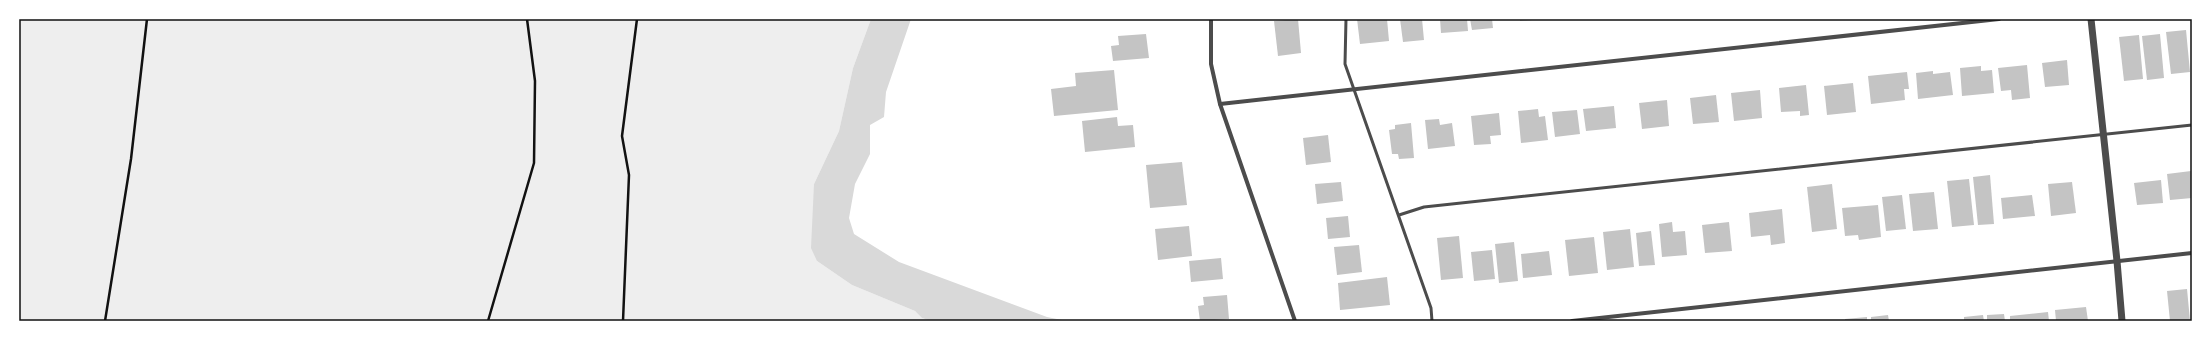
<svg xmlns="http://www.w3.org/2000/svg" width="2211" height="340" font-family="Poppins,sans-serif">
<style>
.green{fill:#eee}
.water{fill:#d9d9d9}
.building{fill:#c4c4c4}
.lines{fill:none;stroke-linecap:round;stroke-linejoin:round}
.path{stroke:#111;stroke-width:2.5}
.service{stroke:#4c4c4c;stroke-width:3}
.minor{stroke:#4c4c4c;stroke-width:4}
.tertiary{stroke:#4c4c4c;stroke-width:7}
.neatline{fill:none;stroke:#111;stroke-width:1.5}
</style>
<rect width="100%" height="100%" fill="#fff"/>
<!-- green -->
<polygon class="green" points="19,19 871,19 853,68 839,131 814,184 817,261 852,285 915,311 922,318 931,321 19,321"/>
<!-- water -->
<polygon class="water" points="871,19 911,19 886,92 884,117 870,125 870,154 855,184 849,218 854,234 899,262 1047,317 1067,321 931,321 922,318 915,311 852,285 817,261 811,248 814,184 839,131 853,68"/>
<!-- building -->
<g class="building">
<polygon points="1298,19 1301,53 1278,56 1274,21"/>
<polygon points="1357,19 1387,19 1389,41 1360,44"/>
<polygon points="1400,19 1422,19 1424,40 1403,42"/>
<polygon points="1440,19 1467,19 1468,31 1441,33"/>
<polygon points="1470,19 1492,19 1493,28 1472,30"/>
<polygon points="1520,19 1533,19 1533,20 1520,21"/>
<polygon points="2186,30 2190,72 2171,74 2166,32"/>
<polygon points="1146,34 1149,58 1113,61 1111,46 1119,45 1118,36"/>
<polygon points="2160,34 2164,78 2147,80 2142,36"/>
<polygon points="2139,35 2143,79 2124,81 2119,37"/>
<polygon points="2067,60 2069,85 2045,87 2042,63"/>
<polygon points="2027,65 2030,98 2012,100 2011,90 2001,91 1998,68"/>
<polygon points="1981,66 1981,71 1992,70 1994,93 1962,96 1960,68"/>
<polygon points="1114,70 1118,110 1054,116 1051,89 1076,86 1075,73"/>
<polygon points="1933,71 1933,74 1950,72 1953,95 1918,99 1916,73"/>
<polygon points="1907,72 1909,89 1904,89 1905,100 1871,104 1868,76"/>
<polygon points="1853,83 1856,112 1827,115 1824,86"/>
<polygon points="1806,85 1809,115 1800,116 1800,111 1781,112 1779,88"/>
<polygon points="1760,90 1762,118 1734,121 1731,93"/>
<polygon points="1716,95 1719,122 1693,124 1690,98"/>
<polygon points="1667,100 1669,126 1642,129 1639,103"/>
<polygon points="1614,106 1616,128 1586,131 1583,109"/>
<polygon points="1538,109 1539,117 1545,116 1548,140 1521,143 1518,111"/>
<polygon points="1577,110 1580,134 1555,137 1552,112"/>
<polygon points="1499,113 1501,135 1490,136 1491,144 1474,145 1471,116"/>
<polygon points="1117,117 1118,126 1133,125 1135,147 1085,152 1082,121"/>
<polygon points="1439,119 1440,125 1452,123 1455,146 1428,149 1425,120"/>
<polygon points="1411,123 1414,158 1399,159 1398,154 1392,154 1389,130 1395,129 1395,125"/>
<polygon points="1328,135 1331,162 1306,165 1303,138"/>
<polygon points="1182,162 1187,205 1150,208 1146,165"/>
<polygon points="2191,171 2192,198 2170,200 2167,174"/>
<polygon points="1990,175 1994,224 1978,225 1973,177"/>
<polygon points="1969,179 1974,225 1952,227 1947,181"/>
<polygon points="2161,180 2163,203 2137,205 2134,183"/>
<polygon points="1341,182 1343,201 1317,204 1315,184"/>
<polygon points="2072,182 2076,213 2051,216 2048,184"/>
<polygon points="1832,184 1837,229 1812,232 1807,187"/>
<polygon points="1934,192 1938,229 1913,231 1909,194"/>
<polygon points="1902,195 1906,229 1886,231 1882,197"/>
<polygon points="2032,195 2035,216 2003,219 2001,198"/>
<polygon points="1878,205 1881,237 1859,240 1858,235 1845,236 1842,208"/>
<polygon points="1782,209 1785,243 1771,245 1770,235 1751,237 1749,213"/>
<polygon points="1348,216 1350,237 1328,239 1326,218"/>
<polygon points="1672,222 1673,232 1685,231 1687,255 1662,257 1659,224"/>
<polygon points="1729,222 1732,251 1705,253 1702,225"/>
<polygon points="1189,226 1192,256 1158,260 1155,229"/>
<polygon points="1630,229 1634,267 1607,270 1603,232"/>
<polygon points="1651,231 1655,265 1639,266 1636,233"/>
<polygon points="1459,236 1463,278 1441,280 1437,238"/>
<polygon points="1594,237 1598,273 1569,276 1565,240"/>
<polygon points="1514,242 1518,281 1499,283 1495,244"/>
<polygon points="1359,245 1362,272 1337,275 1334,247"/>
<polygon points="1492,250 1495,279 1474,281 1471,252"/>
<polygon points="1549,251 1552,275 1523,278 1521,254"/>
<polygon points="1221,258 1223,279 1191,282 1189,261"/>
<polygon points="1387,277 1390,305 1340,310 1338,283"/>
<polygon points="2187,289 2190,321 2170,321 2167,291"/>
<polygon points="1227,295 1229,319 1200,321 1198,306 1204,305 1203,297"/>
<polygon points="2086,307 2088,321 2056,321 2055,310"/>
<polygon points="2048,312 2049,321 2010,321 2010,316"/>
<polygon points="2004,314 2005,321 1987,321 1987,315"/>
<polygon points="1888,315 1889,321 1871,321 1871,317"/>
<polygon points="1983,315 1984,321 1964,321 1964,317"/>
<polygon points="1867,317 1867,321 1845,321 1845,319"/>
</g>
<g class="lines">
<!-- path -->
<g class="path">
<polyline points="105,321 131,159 147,19"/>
<polyline points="488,321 534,163 535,81 527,19"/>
<polyline points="623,321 629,175 622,136 637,19"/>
</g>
<!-- service -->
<g class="service">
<polyline points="1346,19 1345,64 1431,308 1432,321"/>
<polyline points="1399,215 1424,207 2192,125"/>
</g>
<!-- minor -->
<g class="minor">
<polyline points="1211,19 1211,64 1220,104 1295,321"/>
<polyline points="1220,104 1999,19"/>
<polyline points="1572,321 2192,253"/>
</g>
<!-- tertiary -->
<polyline class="tertiary" points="2091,19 2117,261 2122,321"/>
</g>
<!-- border -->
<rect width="2211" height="340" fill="none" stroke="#ffffff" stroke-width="40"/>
<rect x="20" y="20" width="2171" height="300" class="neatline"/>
</svg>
